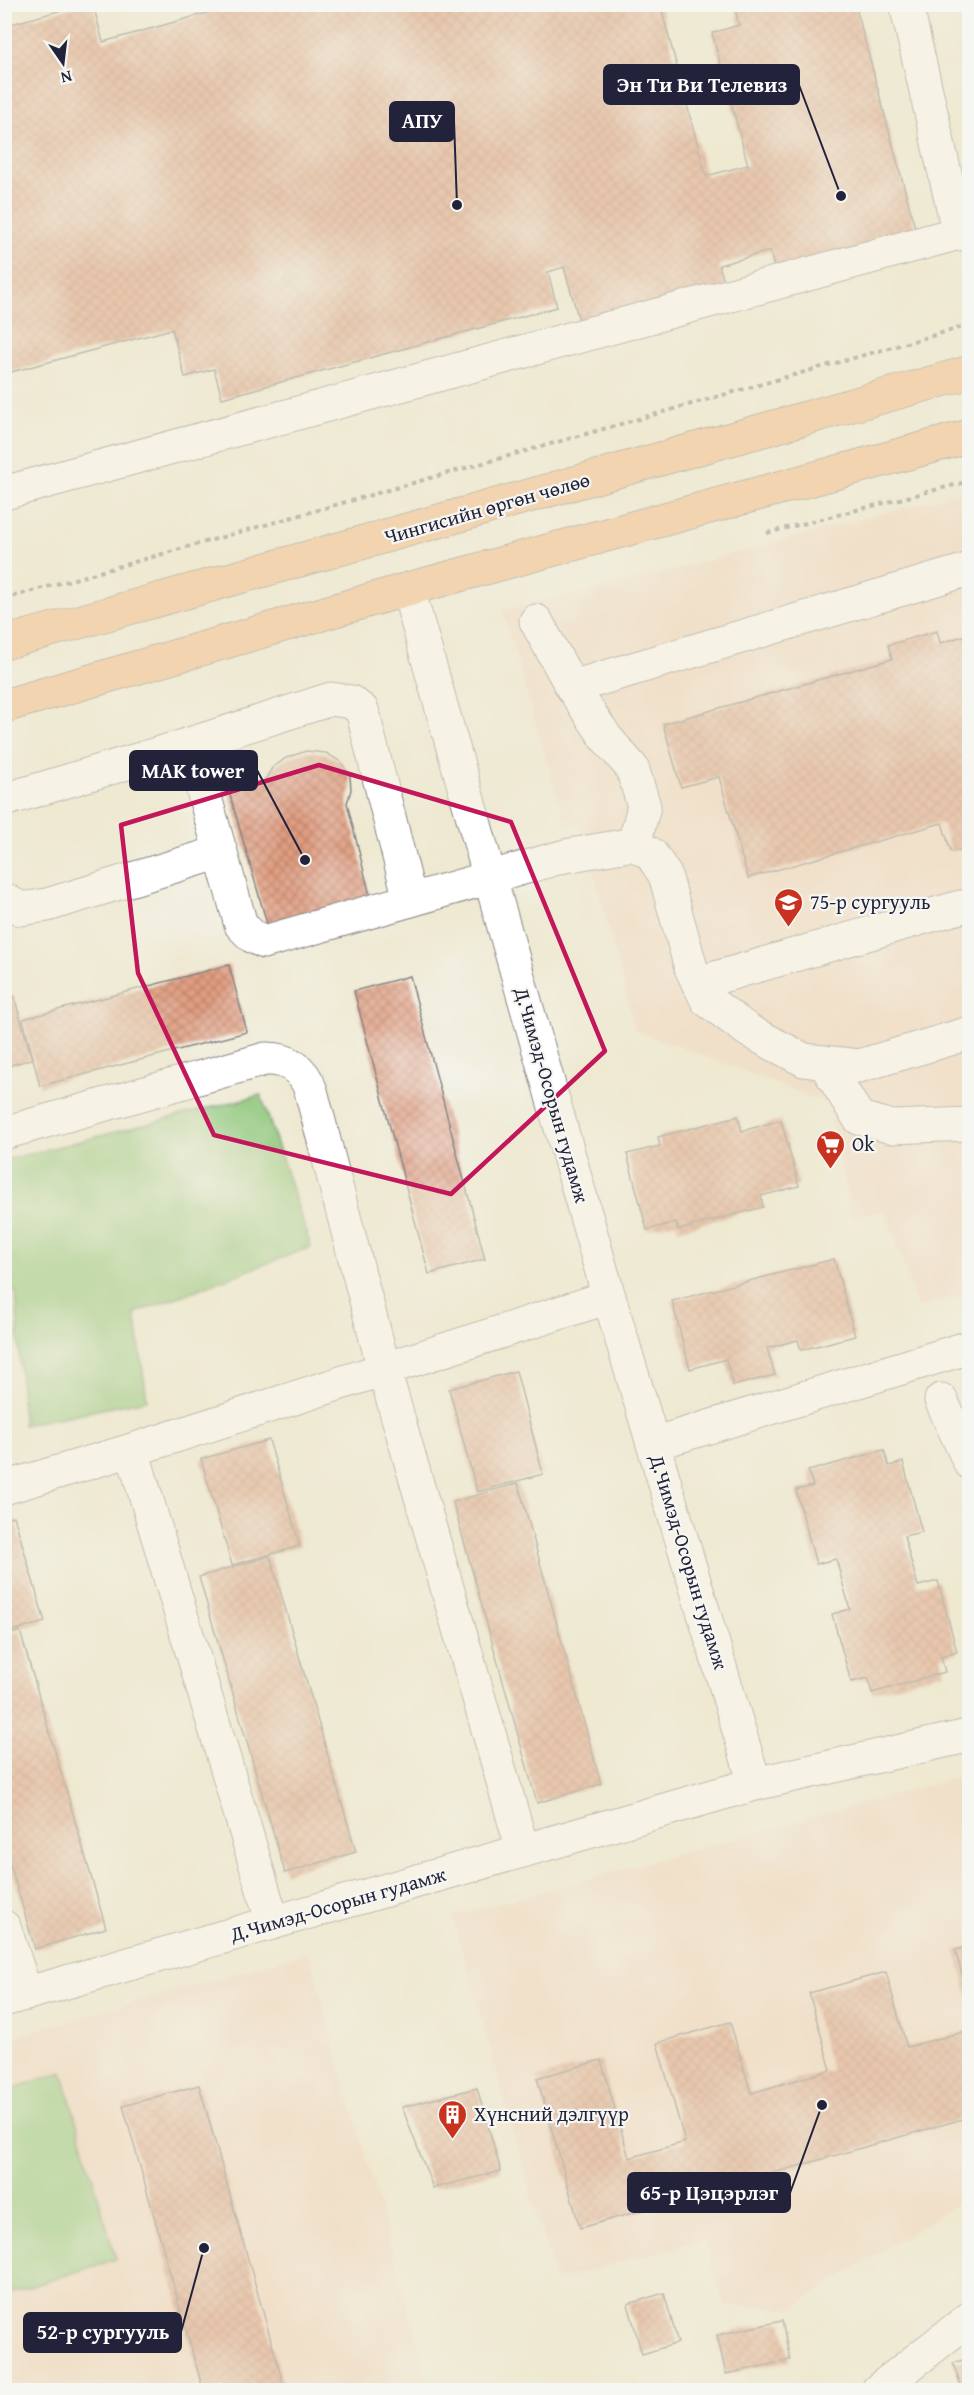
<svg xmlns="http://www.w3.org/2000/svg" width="974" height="2395" font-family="'Gentium Book Plus',serif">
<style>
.built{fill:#f3d4bf}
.green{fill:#8fc77a;stroke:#58745a;stroke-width:1.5}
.building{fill:url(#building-cross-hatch)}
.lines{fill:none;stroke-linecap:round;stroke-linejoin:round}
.minor-casing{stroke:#888686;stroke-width:35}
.highway-casing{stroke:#888686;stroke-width:35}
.path{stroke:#888686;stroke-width:4;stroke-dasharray:4.5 4.5;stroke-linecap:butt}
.minor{stroke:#fff;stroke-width:33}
.highway{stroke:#f7bd88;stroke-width:33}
.marked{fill:none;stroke:#c2185b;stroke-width:4.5;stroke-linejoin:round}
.labels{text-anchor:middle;stroke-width:4.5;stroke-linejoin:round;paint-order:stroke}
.street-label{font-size:20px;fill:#22223b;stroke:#f6f6f2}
.poi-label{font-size:20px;fill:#22223b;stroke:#f6f6f2;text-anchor:start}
.leader{fill:none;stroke:#22223b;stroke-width:2}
.callout-dot{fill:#22223b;stroke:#f6f6f2;stroke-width:2}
.callout{fill:#22223b;stroke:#22223b;stroke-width:2}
.callout-label{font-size:21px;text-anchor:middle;font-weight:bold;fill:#fff}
</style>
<defs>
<pattern id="building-cross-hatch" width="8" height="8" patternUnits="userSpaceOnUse" patternTransform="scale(1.5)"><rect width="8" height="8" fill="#e19d80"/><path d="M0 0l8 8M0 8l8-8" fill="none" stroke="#b6806a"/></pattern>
</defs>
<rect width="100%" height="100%" fill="#f6f6f2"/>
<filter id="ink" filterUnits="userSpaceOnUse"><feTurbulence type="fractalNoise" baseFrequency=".0167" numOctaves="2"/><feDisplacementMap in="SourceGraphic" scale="12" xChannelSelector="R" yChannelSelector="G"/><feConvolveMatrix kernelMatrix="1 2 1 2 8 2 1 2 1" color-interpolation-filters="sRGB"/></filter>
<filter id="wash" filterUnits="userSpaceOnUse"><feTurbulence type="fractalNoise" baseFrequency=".008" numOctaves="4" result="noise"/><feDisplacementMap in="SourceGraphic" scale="24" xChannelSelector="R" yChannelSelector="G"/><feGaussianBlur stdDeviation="1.35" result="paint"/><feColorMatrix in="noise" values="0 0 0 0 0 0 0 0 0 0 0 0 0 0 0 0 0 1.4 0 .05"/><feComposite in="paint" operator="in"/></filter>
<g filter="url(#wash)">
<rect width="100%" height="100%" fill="#efe9d2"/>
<!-- built -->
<g class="built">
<polygon points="969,490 969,1294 918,1308 885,1210 852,1218 827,1103 635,1030 581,823 566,827 502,610 602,589"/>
<polygon points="969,1774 969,2196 793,2308 724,2306 704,2239 555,2281 452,1916"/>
<polygon points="309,1952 431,2390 5,2390 5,2039"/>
</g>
<!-- green -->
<g class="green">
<polygon points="261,1095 311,1247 135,1313 147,1400 23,1425 16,1292 5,1286 5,1160"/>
<polygon points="62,2072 116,2259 5,2295 5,2091"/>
</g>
<g id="blocks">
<!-- building -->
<g class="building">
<polygon points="84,4 93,4 103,42 239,4 660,4 706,176 748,165 712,33 739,25 734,4 855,4 917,235 776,274 770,251 719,265 726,288 581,327 564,267 548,272 557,307 222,398 214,369 185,377 172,329 4,374 4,26"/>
<polygon points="937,631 940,643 970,634 970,847 951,852 942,823 748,878 719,777 681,787 663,724 892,659 888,645"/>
<polygon points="306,751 326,753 341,762 350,776 351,790 347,803 373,908 270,934 228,788 265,780 272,768 286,758"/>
<polygon points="229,965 247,1032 40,1086 23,1019"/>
<polygon points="410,976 485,1259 429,1274 354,991"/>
<polygon points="14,996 32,1059 4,1067 4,999"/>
<polygon points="738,1116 742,1131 781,1120 799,1186 761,1196 763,1207 678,1230 676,1222 647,1230 627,1154 660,1146 658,1137"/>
<polygon points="834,1259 855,1336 801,1350 798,1340 767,1348 775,1375 733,1386 726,1359 690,1369 672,1301"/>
<polygon points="516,1371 543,1474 477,1492 449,1389"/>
<polygon points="269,1440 300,1546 232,1565 201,1459"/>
<polygon points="884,1450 889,1466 903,1462 922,1532 904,1536 918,1586 938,1581 957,1652 941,1657 945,1672 872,1693 868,1678 851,1682 832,1614 850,1609 836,1559 816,1564 796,1490 813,1486 808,1471"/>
<polygon points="518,1483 601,1784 537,1803 453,1502"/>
<polygon points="14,1516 45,1622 4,1633 4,1518"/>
<polygon points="270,1556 356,1852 285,1873 199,1577"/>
<polygon points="20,1631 106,1928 35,1949 4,1843 4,1636"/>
<polygon points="970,1946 970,1999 969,1999 955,1950"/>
<polygon points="886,1972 907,2047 970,2030 970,2117 580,2228 537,2078 601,2060 629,2158 685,2142 657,2043 730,2022 751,2093 831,2070 809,1993"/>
<polygon points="199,2085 285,2390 203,2390 123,2106"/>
<polygon points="477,2088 501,2171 433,2188 402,2107"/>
<polygon points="664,2293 678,2343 642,2354 628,2304"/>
<polygon points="782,2321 790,2360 726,2374 717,2335"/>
<polygon points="970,2358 970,2390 962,2390 953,2363"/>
</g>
</g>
</g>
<g filter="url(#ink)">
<use href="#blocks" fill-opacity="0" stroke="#888686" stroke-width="1.5"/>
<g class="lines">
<defs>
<g id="minor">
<polyline points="906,4 959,234"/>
<polyline points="4,493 970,230"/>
<polyline points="536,621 572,687 607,739 632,768 644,806 634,844"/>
<polyline points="572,687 970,569"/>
<polyline points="190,744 331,699 351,702 362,710 410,900"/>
<polyline points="4,800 190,744 241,925 252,936 264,942 565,856 634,844 651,854 665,875 691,968 707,1000 749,1031 804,1060 859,1066 970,1033"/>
<polyline points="4,899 21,909 47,905 221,852"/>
<polyline points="698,983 960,907"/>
<polyline points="824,1062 859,1118 892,1127 970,1124"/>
<path d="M4,1133L265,1059C288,1058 304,1069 311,1091L384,1369L523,1851"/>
<polyline points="941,1400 970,1463"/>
<polyline points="653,1444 970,1347"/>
<polyline points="132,1450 273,1923"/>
<polyline points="4,1488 132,1450 609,1297"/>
<polyline points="755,1784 967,1736"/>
<polyline points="4,1927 26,1994"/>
<polyline points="4,2000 755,1784 609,1297 408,589"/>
<polyline points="878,2390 970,2318"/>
</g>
<g id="highway">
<polyline points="4,643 970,372"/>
<polyline points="4,706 408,589 970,436"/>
</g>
</defs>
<!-- minor casing -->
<use href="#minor" class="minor-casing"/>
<!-- highway casing -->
<use href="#highway" class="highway-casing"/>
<!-- path -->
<g class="path">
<polyline points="767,533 970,481"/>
<polyline points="4,599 970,325"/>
</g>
<!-- minor -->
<use href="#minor" class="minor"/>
<!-- highway -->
<use href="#highway" class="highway"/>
</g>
</g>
<!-- marked area -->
<path d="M0 0H974V2395H0ZM319,765L511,822L605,1051L451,1194L214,1135L138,973L121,825Z" fill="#efe9d2" fill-opacity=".55" fill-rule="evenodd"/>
<path class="marked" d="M319,765L511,822L605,1051L451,1194L214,1135L138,973L121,825Z"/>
<!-- icons -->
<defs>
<symbol id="school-pin" viewBox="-11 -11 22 30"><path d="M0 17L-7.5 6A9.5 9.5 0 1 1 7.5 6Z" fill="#c8321e" stroke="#f6f6f2"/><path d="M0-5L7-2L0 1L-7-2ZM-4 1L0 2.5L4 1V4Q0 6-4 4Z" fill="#fff"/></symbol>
<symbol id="supermarket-pin" viewBox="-11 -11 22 30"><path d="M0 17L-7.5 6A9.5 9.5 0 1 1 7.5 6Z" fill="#c8321e" stroke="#f6f6f2"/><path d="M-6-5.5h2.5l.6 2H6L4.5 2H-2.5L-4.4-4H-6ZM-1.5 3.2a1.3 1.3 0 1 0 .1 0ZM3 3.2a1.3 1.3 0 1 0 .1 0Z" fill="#fff"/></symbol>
<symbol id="building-pin" viewBox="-11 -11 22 30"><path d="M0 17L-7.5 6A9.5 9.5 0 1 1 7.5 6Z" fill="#c8321e" stroke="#f6f6f2"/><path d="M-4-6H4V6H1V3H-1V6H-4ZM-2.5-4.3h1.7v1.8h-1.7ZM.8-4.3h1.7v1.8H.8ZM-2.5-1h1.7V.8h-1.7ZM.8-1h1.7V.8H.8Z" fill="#fff"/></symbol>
</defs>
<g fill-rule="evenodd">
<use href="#school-pin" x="772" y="886" width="33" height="45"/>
<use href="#supermarket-pin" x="814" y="1128" width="33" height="45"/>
<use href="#building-pin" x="436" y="2098" width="33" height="45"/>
</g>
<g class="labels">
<!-- street labels -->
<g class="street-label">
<text transform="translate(487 508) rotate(-16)" y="7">Чингисийн өргөн чөлөө</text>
<text transform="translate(552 1095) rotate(74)" y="7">Д.Чимэд-Осорын гудамж</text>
<text transform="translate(689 1562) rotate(73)" y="7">Д.Чимэд-Осорын гудамж</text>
<text transform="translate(338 1904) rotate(-16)" y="7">Д.Чимэд-Осорын гудамж</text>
</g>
<!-- poi labels -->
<g class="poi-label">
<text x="810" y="909">75-р сургууль</text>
<text x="852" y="1151">Ok</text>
<text x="474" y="2121">Хүнсний дэлгүүр</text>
</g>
</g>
<!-- callouts -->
<path class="leader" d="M841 196L799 85M457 205L454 121M305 860L257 770M822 2105L790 2193M204 2248L181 2332"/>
<g class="callout-dot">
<circle cx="841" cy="196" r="6"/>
<circle cx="457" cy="205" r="6"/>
<circle cx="305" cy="860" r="6"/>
<circle cx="822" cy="2105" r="6"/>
<circle cx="204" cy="2248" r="6"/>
</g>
<g class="callout">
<rect x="604" y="65" width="195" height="39" rx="6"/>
<rect x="390" y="102" width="64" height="39" rx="6"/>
<rect x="130" y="751" width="127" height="39" rx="6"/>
<rect x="628" y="2173" width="162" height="39" rx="6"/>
<rect x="24" y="2313" width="157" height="39" rx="6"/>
</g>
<g class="callout-label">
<text x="702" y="92">Эн Ти Ви Телевиз</text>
<text x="422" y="128">АПУ</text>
<text x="193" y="778">MAK tower</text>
<text x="709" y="2200">65-р Цэцэрлэг</text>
<text x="103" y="2339">52-р сургууль</text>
</g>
<!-- margin -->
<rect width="974" height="2395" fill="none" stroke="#f6f6f2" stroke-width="24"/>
<!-- north arrow -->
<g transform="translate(63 63) rotate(166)" stroke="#f6f6f2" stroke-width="4.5" paint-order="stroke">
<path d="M0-4.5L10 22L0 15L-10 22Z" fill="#22223b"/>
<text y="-9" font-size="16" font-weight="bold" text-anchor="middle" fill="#22223b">N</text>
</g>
</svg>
